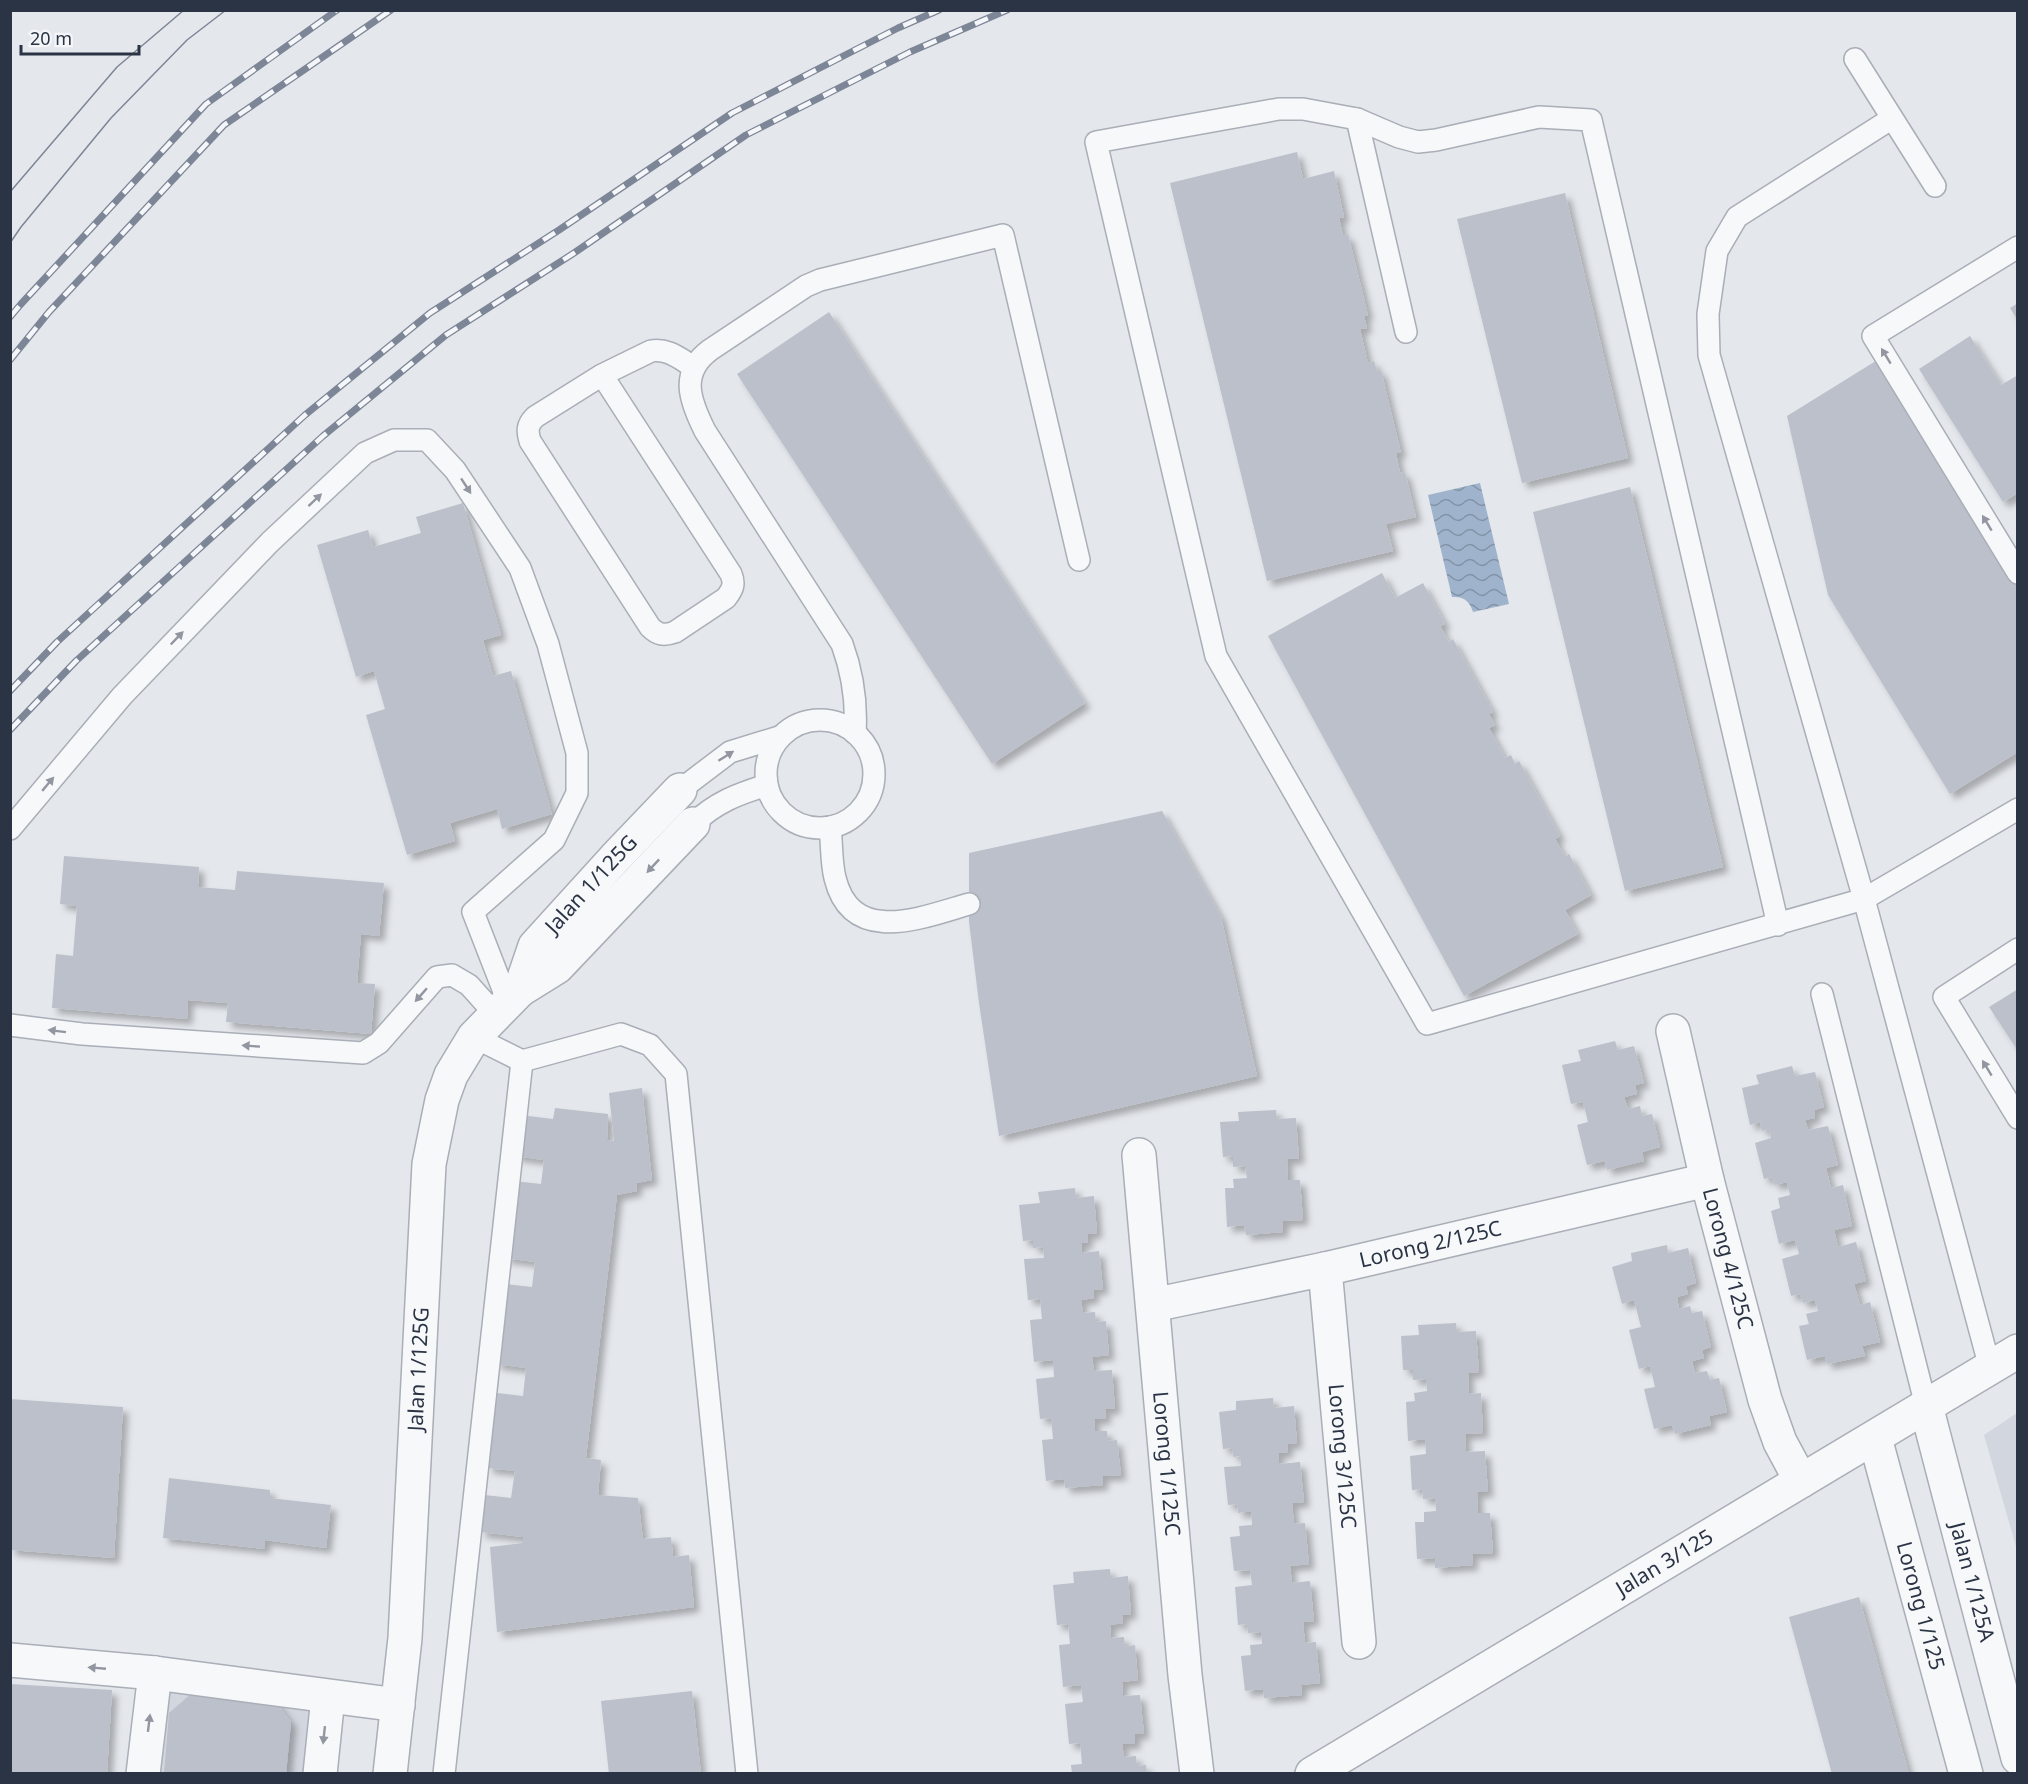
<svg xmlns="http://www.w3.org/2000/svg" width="2028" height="1784" font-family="'Noto Sans',sans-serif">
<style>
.built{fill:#d2d6de}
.water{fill:url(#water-waves)}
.building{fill:#bbc0ca;filter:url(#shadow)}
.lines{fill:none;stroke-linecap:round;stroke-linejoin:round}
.lane-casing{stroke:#a9aeb7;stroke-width:24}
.street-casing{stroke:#a9aeb7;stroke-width:36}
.lane{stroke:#f7f8fa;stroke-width:21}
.street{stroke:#f7f8fa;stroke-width:33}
.tram{stroke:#7d8696;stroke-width:1.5}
.rail-casing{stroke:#7d8696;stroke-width:7}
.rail{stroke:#f4f6f9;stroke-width:4.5;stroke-dasharray:14;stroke-linecap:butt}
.oneway{fill:#9196a0}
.labels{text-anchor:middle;stroke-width:4.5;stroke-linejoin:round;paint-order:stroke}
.street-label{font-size:21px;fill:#2b3445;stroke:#f4f6f9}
</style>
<defs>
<pattern id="water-waves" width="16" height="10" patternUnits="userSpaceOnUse" patternTransform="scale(1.5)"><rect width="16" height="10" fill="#9fb4cc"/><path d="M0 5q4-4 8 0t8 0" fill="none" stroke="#8293a7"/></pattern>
<filter id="shadow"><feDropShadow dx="5.5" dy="5.5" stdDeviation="3" flood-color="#0004"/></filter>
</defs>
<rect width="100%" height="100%" fill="#e4e7ec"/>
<!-- built -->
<g class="built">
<polygon points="2017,1413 2017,1550 1984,1435"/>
<polygon points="168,1691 311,1709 305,1773 158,1774"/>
</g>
<!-- water -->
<path class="water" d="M1480,483L1509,604L1473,612C1470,602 1464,596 1452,597L1428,495Z"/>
<!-- building -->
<g class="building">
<polygon points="1297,152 1303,179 1334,171 1344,217 1339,218 1343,236 1348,234 1368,315 1364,316 1367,328 1360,329 1368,363 1374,361 1377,371 1381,370 1401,453 1396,453 1400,473 1405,472 1416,517 1386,524 1393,551 1267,581 1170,183"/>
<polygon points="1565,193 1628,458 1522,483 1457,219"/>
<polygon points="2018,303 2018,321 2010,308"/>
<polygon points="829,312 1085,703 992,764 737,374"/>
<polygon points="1970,336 2001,385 2018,375 2018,493 2003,502 1919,369"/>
<polygon points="1879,359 2018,584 2018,752 1950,794 1828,595 1787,416"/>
<polygon points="1630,487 1723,867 1625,891 1533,512"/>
<polygon points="463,503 501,635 483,640 493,676 511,671 552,814 502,829 497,809 450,823 455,841 407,855 366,715 385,709 374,671 356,677 317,545 368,530 373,547 421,533 416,517"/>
<polygon points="1382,573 1395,598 1423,583 1445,624 1440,626 1449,642 1453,639 1493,712 1489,714 1495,725 1489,728 1505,758 1511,755 1515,764 1519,761 1560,836 1555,839 1565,857 1569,854 1591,895 1565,910 1578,934 1464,996 1268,636"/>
<polygon points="1162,811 1221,917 1257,1076 999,1136 979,1003 969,922 969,853"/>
<polygon points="64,856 199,867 198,887 235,890 237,871 384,883 379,936 361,934 357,983 375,984 371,1034 226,1022 228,1003 188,1000 187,1019 52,1008 56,954 73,956 77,906 60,904"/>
<polygon points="2018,989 2018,1051 1989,1007"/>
<polygon points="1615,1041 1618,1050 1634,1046 1644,1083 1635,1085 1637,1094 1624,1097 1628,1109 1640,1106 1642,1116 1652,1114 1660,1147 1642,1152 1644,1161 1607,1170 1605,1161 1587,1165 1577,1125 1588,1122 1583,1102 1571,1104 1562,1065 1581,1061 1578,1050"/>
<polygon points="1792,1066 1795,1076 1815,1072 1824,1107 1814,1110 1815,1118 1805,1120 1808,1130 1828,1126 1838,1165 1826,1168 1831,1188 1843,1185 1852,1226 1834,1230 1838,1247 1856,1242 1866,1281 1854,1284 1860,1305 1870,1302 1880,1342 1862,1346 1865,1356 1827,1364 1825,1356 1807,1360 1799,1326 1809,1324 1806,1314 1818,1311 1815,1300 1803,1303 1800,1294 1791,1296 1782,1259 1799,1254 1795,1240 1779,1244 1771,1211 1780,1208 1778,1198 1790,1195 1787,1182 1775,1185 1772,1177 1764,1179 1755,1143 1771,1138 1769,1129 1762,1131 1760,1122 1750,1125 1742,1088 1759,1084 1756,1075"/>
<polygon points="642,1088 652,1180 636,1183 637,1191 617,1195 586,1458 601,1460 598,1495 638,1498 643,1539 671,1537 673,1557 689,1555 694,1607 497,1632 490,1547 523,1543 523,1537 480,1532 485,1495 511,1498 515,1471 487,1468 497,1393 523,1396 526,1368 495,1364 505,1284 532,1287 535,1262 504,1258 514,1181 541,1184 544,1160 514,1156 520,1115 553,1119 555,1108 608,1114 607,1140 614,1141 609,1093"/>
<polygon points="1276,1110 1277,1119 1296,1118 1299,1159 1287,1159 1288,1180 1300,1180 1303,1220 1283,1221 1283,1232 1246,1235 1244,1225 1227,1227 1225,1188 1234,1188 1233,1179 1247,1178 1245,1166 1233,1167 1233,1156 1223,1157 1220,1122 1239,1121 1238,1112"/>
<polygon points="1075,1188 1076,1198 1094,1196 1097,1233 1087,1234 1088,1243 1081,1243 1082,1253 1099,1251 1103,1289 1093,1290 1094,1298 1081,1300 1083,1313 1095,1312 1096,1322 1106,1321 1109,1355 1092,1357 1094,1371 1112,1370 1115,1409 1105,1409 1106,1419 1094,1419 1095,1431 1107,1431 1108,1441 1117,1440 1121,1475 1102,1476 1103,1485 1065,1488 1064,1479 1046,1481 1042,1440 1053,1439 1051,1418 1040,1419 1036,1379 1054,1377 1053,1360 1034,1362 1030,1320 1042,1319 1040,1299 1028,1300 1024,1259 1044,1258 1043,1247 1033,1248 1033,1240 1023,1241 1019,1205 1040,1203 1038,1192"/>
<polygon points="1667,1245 1668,1253 1688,1248 1696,1283 1686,1286 1688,1294 1677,1297 1679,1309 1690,1306 1692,1313 1702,1311 1711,1347 1702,1350 1704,1358 1692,1361 1695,1373 1707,1371 1710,1380 1719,1378 1727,1412 1709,1416 1711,1425 1675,1434 1672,1425 1654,1429 1644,1389 1655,1387 1650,1366 1639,1369 1629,1330 1641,1327 1634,1300 1622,1304 1612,1267 1632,1261 1631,1253"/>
<polygon points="1456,1323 1457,1332 1476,1331 1479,1372 1468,1373 1469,1394 1481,1393 1483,1433 1465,1434 1466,1452 1485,1451 1488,1492 1477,1492 1478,1513 1490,1513 1493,1553 1472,1554 1473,1565 1435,1568 1435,1558 1417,1559 1415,1522 1424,1522 1424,1512 1436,1511 1435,1498 1423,1499 1422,1489 1412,1490 1410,1456 1426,1454 1425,1439 1408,1441 1406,1402 1415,1401 1414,1393 1427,1391 1426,1379 1413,1380 1413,1370 1403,1370 1401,1336 1419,1335 1418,1325"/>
<polygon points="1273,1398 1274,1408 1294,1406 1297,1443 1287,1444 1288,1452 1278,1453 1279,1464 1300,1462 1304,1502 1292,1503 1294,1524 1305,1523 1309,1564 1290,1566 1292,1583 1310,1581 1314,1621 1303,1622 1305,1643 1316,1642 1320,1683 1301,1685 1302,1695 1264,1698 1263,1689 1245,1691 1241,1656 1251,1655 1250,1645 1262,1644 1261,1632 1248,1633 1247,1624 1238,1625 1235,1587 1252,1585 1250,1570 1234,1571 1230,1537 1240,1536 1239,1526 1252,1525 1251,1511 1238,1513 1237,1504 1228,1505 1224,1467 1241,1466 1240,1456 1233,1457 1232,1448 1223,1449 1219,1412 1236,1410 1236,1401"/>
<polygon points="10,1399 123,1407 114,1558 10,1550"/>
<polygon points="169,1478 270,1490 270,1498 331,1505 326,1548 265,1540 265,1549 163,1538"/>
<polygon points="1110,1569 1111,1578 1128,1576 1131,1614 1122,1615 1123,1623 1110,1625 1111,1638 1124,1637 1125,1647 1135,1645 1138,1680 1122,1682 1123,1696 1140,1695 1144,1734 1135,1734 1135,1744 1122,1744 1124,1757 1136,1756 1137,1766 1146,1765 1147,1774 1072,1774 1071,1765 1082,1764 1080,1743 1069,1744 1065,1704 1083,1702 1081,1685 1063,1687 1059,1645 1070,1644 1068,1624 1057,1625 1053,1585 1074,1583 1073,1572"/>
<polygon points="1859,1597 1909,1774 1832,1774 1789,1617"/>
<polygon points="10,1684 112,1690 107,1774 10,1774"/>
<polygon points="692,1691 701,1774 609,1774 601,1701"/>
<polygon points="191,1694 274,1699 291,1722 286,1774 164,1774 169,1713"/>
</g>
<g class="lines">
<defs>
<g id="lane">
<polyline points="1855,59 1935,186"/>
<polyline points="1357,119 1406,332"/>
<polyline points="1891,119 1737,217 1717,251 1708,314 1709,355 1864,899 1990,1368"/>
<polyline points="2018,247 1873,336 2018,573"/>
<path d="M602,375L731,574C735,584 733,589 726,598L675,632C664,636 658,635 650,627L530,441C527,431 527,425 535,417L602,375L651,351C668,348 680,359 694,367"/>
<circle cx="820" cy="774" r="54"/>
<path d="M855,733C857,701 853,674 842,644L705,431C690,401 679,373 710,350L806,286L820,280L1003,235L1079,560"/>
<polyline points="680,790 730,752 779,737"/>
<path d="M693,824C716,802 738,794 767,785"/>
<path d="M830,827C832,844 831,862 835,878C852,947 923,917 969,904"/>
<polyline points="10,829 122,696 270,542 365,453 394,440 427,440 455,470 520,568 548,644 577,753 577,793 554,840 473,912 508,1002"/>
<polyline points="1778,925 1591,120 1539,117 1436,140 1418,142 1399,137 1357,119 1303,109 1279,109 1096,142 1216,656 1427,1024 1864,899 2018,809"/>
<polyline points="2018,949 1944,997 2018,1118"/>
<polyline points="1822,994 1926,1406"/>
<polyline points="10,1025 82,1034 363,1053 379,1043 437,977 452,975 469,985 495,1014"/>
<polyline points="474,1037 522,1061 621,1034 650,1045 676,1074 747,1774"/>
<polyline points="444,1774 522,1061"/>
</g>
<g id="street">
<path id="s1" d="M520,990L535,946L615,858L680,790"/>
<path id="s2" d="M1673,1031L1707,1180L1765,1400L1780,1442L1801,1481"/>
<path id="s3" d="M1139,1155L1185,1675L1197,1774"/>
<path id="s4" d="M1325,1269L1359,1642"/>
<path id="s5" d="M1153,1305L1325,1269L1707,1180"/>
<path id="s6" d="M1926,1406L2018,1758"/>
<path id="s7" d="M1875,1438L1966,1774"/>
<polyline points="10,1660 155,1673 398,1705"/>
<polyline points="143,1774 155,1673"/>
<polyline points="320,1774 328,1697"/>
<path id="s8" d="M390,1774L405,1638L429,1164L442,1100L451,1075L474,1037L520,990L557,967L693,824"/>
<path id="s9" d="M1312,1774L2018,1351"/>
</g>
</defs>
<!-- lane casing -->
<use href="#lane" class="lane-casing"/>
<!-- street casing -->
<use href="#street" class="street-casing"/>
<!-- lane -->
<use href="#lane" class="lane"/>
<!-- street -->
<use href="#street" class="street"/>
<!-- tram -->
<g class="tram">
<polyline points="10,192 117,67 184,10"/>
<polyline points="10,243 21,227 111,118 187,40 226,10"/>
</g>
<defs>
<g id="rail">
<polyline points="10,317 21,304 206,104 337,10"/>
<polyline points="10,360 49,312 224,125 391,10"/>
<polyline points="10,691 57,642 305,415 430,313 559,230 732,113 898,28 939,10"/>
<polyline points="10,730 76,661 323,436 446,335 574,253 746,135 910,52 1007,10"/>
</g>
</defs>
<!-- rail casing -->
<use href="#rail" class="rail-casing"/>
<!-- rail -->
<use href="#rail" class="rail"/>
</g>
<!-- one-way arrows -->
<defs><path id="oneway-solid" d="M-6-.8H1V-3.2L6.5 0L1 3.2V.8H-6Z" transform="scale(1.5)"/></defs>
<g class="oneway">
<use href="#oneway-solid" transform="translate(1886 356) rotate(-121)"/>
<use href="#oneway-solid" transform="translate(466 486) rotate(57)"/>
<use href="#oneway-solid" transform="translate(315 500) rotate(-43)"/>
<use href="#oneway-solid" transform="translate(1987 523) rotate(-121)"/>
<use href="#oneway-solid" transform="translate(177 638) rotate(-46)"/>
<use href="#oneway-solid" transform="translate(726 756) rotate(-32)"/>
<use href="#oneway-solid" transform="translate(48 784) rotate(-50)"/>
<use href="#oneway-solid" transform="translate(653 866) rotate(133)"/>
<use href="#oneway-solid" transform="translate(421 995) rotate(131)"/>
<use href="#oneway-solid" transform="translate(57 1031) rotate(-173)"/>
<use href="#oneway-solid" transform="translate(251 1046) rotate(-176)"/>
<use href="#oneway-solid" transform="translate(1987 1068) rotate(-121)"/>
<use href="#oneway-solid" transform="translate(97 1668) rotate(-175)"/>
<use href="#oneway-solid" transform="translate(149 1723) rotate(-83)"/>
<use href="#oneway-solid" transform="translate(324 1735) rotate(96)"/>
</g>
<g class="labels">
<!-- street labels -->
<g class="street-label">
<text dy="7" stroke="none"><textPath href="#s1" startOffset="130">Jalan 1/125G</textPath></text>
<text dy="7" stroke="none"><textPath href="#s5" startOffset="284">Lorong 2/125C</textPath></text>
<text dy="7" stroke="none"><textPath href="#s2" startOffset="234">Lorong 4/125C</textPath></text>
<text dy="7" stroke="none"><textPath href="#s8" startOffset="406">Jalan 1/125G</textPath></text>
<text dy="7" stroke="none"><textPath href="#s4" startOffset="188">Lorong 3/125C</textPath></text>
<text dy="7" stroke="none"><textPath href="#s3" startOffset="310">Lorong 1/125C</textPath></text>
<text dy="7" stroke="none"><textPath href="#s9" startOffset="411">Jalan 3/125</textPath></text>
<text dy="7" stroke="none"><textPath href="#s6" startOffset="182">Jalan 1/125A</textPath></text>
<text dy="7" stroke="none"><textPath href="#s7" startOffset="174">Lorong 1/125</textPath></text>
</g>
</g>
<!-- border -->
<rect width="2028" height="1784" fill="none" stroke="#2b3445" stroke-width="24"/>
<!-- scale -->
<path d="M21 45v9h118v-9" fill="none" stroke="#2b3445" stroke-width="3"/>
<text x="30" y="45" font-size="18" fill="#2b3445" stroke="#f4f6f9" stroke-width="4.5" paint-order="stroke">20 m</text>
</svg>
